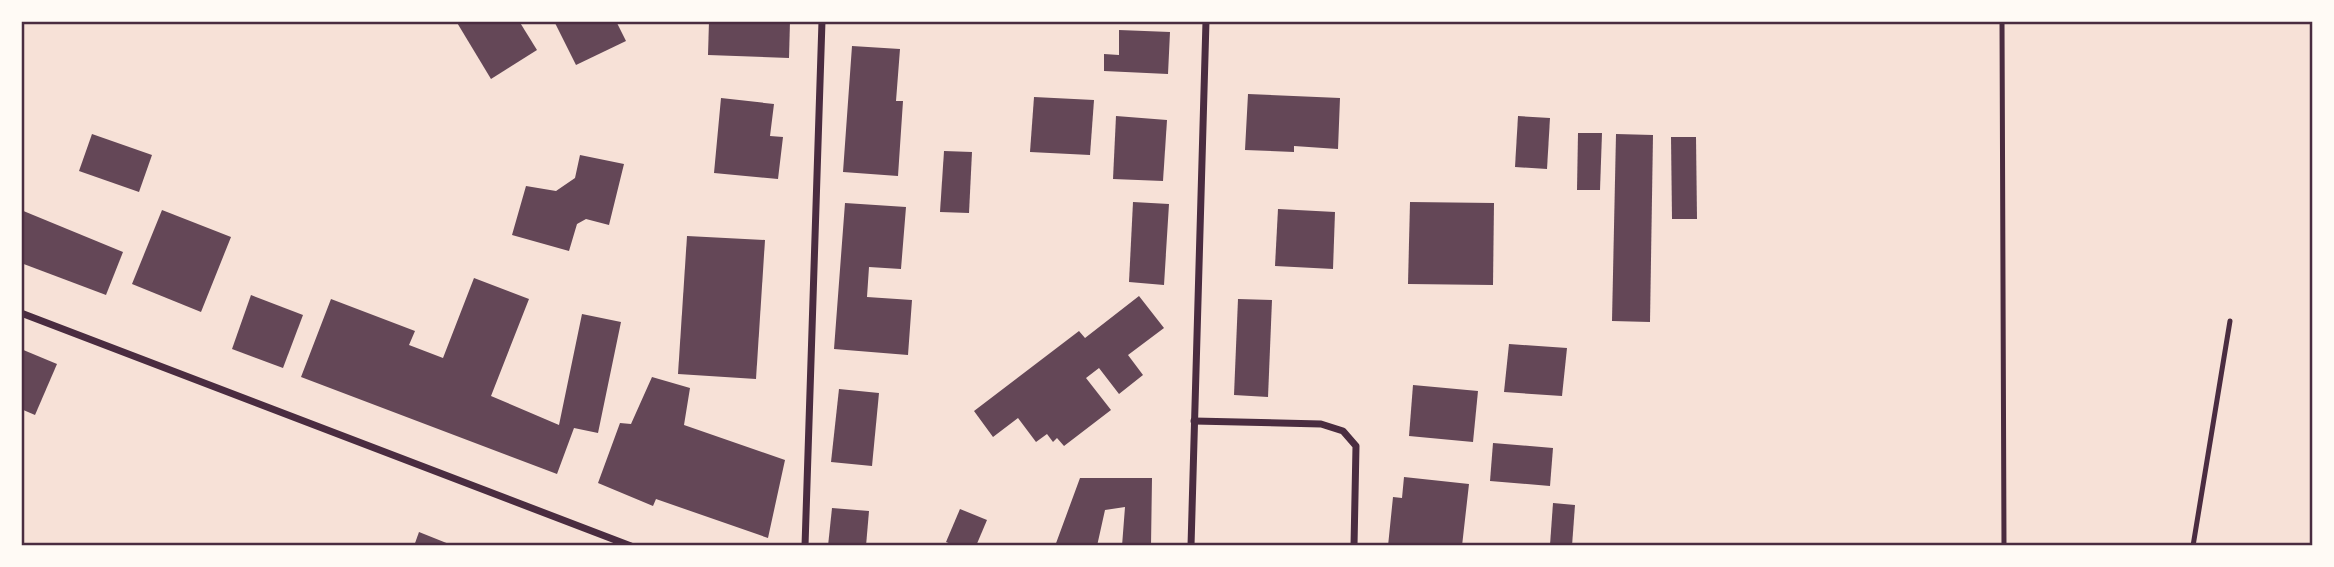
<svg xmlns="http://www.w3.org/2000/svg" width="2334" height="567" font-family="'Asap Condensed',sans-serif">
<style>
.building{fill:#644757}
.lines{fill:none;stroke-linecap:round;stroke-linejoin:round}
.service{stroke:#4a2c40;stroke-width:5}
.minor{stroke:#4a2c40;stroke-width:7}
.neatline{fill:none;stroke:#4a2c40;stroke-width:2.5}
</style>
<rect width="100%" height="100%" fill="#f7e1d7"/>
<!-- building -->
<g class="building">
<polygon points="456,21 519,21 537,50 491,79"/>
<polygon points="554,21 616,21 626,41 576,65"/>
<polygon points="709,21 790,21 789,58 708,55"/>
<polygon points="1119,30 1170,32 1168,74 1104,71 1104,54 1119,55"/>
<polygon points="852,46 900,49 896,101 903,101 898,176 843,172"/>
<polygon points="1248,94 1340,98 1338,149 1294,146 1294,152 1245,150"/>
<polygon points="1034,97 1094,100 1090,155 1030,152"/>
<polygon points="721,98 774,104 770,136 783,137 778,179 714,173"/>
<polygon points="1116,116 1167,120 1163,181 1113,179"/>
<polygon points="1518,116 1550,118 1547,169 1515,167"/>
<polygon points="1578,133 1602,133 1600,190 1577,190"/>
<polygon points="92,134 152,155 139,192 79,171"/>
<polygon points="1616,134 1653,135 1650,322 1612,321"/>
<polygon points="1671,137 1696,137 1697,219 1672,219"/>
<polygon points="944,151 972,152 969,213 940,212"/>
<polygon points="580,155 624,164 609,225 586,219 577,224 569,251 512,235 526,186 556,191 575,178"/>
<polygon points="1133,202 1169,204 1164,285 1129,282"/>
<polygon points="1410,202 1494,203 1493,285 1408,284"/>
<polygon points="845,203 906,207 901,269 869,267 867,297 912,300 908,355 834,349"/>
<polygon points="1278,209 1335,212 1333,269 1275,266"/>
<polygon points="21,210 123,252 106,295 21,263"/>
<polygon points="162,210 231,237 201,312 132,284"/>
<polygon points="687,236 765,240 756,379 678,374"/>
<polygon points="474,278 529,299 491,396 559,425 582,314 621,322 598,433 574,428 557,474 301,377 331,299 415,331 409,345 443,358"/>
<polygon points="251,295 303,315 283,368 232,349"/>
<polygon points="1139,296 1164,328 1128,355 1143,375 1119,394 1099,368 1086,378 1111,410 1064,446 1057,438 1053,442 1047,434 1036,442 1018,418 993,437 974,411 1079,331 1085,338"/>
<polygon points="1238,299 1272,300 1268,397 1234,395"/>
<polygon points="1509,344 1567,348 1562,396 1504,392"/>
<polygon points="21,349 57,364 35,415 21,409"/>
<polygon points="652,377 690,388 684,425 785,460 768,538 656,499 653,506 598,483 620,423 631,424"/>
<polygon points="1413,385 1478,391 1473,442 1409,436"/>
<polygon points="839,389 879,393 872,466 831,462"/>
<polygon points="1493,443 1553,448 1550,486 1490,481"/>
<polygon points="1404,477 1469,484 1462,546 1388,546 1393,497 1402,498"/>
<polygon points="1080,478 1152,478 1151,546 1122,546 1125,507 1105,510 1097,546 1055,546"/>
<polygon points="1553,503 1575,505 1572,546 1550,545"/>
<polygon points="832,508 869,511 866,546 828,546"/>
<polygon points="960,509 987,520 976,546 956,546 946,542"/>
<polygon points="419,532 454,546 414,546"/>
</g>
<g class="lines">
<!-- service -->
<g class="service">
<polyline points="2002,21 2004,546"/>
<polyline points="2193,546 2230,321"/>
</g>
<!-- minor -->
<g class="minor">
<polyline points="21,313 631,546"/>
<polyline points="1194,421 1321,424 1343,431 1356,446 1354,546"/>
<polyline points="805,546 822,21"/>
<polyline points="1191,546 1206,21"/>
</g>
</g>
<!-- border -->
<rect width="2334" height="567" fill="none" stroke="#fffaf5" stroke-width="46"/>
<rect x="23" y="23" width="2288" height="521" class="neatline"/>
</svg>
